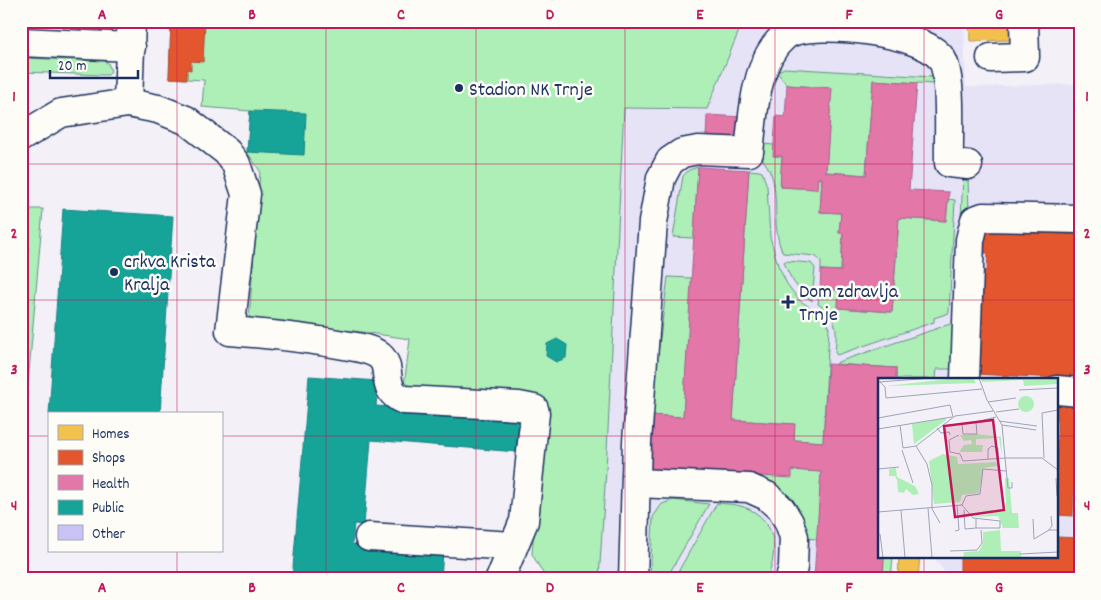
<svg xmlns="http://www.w3.org/2000/svg" width="1101" height="600" font-family="Dekko,sans-serif">
<style>
.built{fill:#e6e3f7}
.green{fill:#aeefb7;stroke:#648f8a}
.homes{fill:#f2c14e;stroke:#b29553}
.shops{fill:#e4572e;stroke:#a84b3c}
.health{fill:#e377a8;stroke:#a76192}
.public{fill:#17a398;stroke:#188087}
.building{fill:#c9c3f6;stroke:#1b2f5e}
.lines{fill:none;stroke-linecap:round;stroke-linejoin:round}
.minor-casing{stroke:#1b2f5e;stroke-width:31}
.minor{stroke:#fdfcf7;stroke-width:28}
.grid{fill:none;stroke:#c2185b;stroke-width:1;stroke-opacity:0.55}
.poi-dot{fill:#1b2f5e;stroke:#fdfcf7;stroke-width:2}
.labels{text-anchor:middle;stroke-width:5;stroke-linejoin:round;paint-order:stroke}
.poi-label{font-size:20px;fill:#1b2f5e;stroke:#fdfcf7;text-anchor:start}
.inset-road{fill:none;stroke:#9da3ba;stroke-width:1}
.view{fill:#c2185b;fill-opacity:0.15;stroke:#c2185b;stroke-width:2.5}
.inset-edge{fill:none;stroke:#1b2f5e;stroke-width:2.5}
.neatline{fill:none;stroke:#c2185b;stroke-width:2}
.grid-label{font-size:16px;text-anchor:middle;font-weight:bold;fill:#c2185b}
</style>
<rect width="100%" height="100%" fill="#f3f1f7"/>
<filter id="ink" filterUnits="userSpaceOnUse"><feTurbulence type="fractalNoise" baseFrequency=".02" numOctaves="2"/><feDisplacementMap in="SourceGraphic" scale="10" xChannelSelector="R" yChannelSelector="G"/><feConvolveMatrix kernelMatrix="1 2 1 2 8 2 1 2 1" color-interpolation-filters="sRGB"/></filter>
<g filter="url(#ink)">
<!-- built -->
<polygon class="built" points="742,21 964,21 966,87 1080,84 1080,579 978,579 947,576 933,556 1057,556 1057,379 880,379 880,556 893,556 891,579 599,579 606,470 624,107 707,109"/>
<!-- green -->
<g class="green">
<polygon points="171,21 743,21 707,109 624,108 606,470 599,579 545,577 532,554 542,418 520,393 404,386 410,339 362,332 249,320 260,171 247,152 250,111 202,107 204,80 169,78"/>
<polygon points="21,58 104,61 108,63 111,71 108,75 103,75 21,72"/>
<polygon points="784,68 932,77 933,84 873,80 866,175 826,172 831,88 787,85 777,72"/>
<path d="M763,144L774,145V156H782L780,187L816,189L818,178H822L820,212L841,213L839,233H843L841,271L821,270V261L815,256L783,253C768,223 785,187 763,160Z"/>
<polygon points="698,167 694,238 673,237 683,176 689,170"/>
<polygon points="749,170 759,171 762,172 767,186 770,237 778,265 787,284 799,300 823,316 827,321 829,329 823,442 794,440 794,424 733,420"/>
<polygon points="963,176 968,177 969,216 960,369 937,369 936,379 896,379 896,368 836,364 838,362 956,322"/>
<path d="M948,199L955,200L949,313L934,318V322L837,355L835,353C837,331 839,318 818,304L820,289L839,290L838,308L892,312L899,218L946,221Z"/>
<polygon points="30,209 43,209 21,465 21,372"/>
<path d="M786,261L811,263L815,268L812,301C799,291 789,278 784,262Z"/>
<polygon points="668,277 692,278 683,417 650,415"/>
<polygon points="792,470 821,472 817,539 802,538 759,484 760,476"/>
<polygon points="673,500 709,504 666,579 650,579 653,517 662,504"/>
<path d="M717,503C726,504 736,504 744,507C776,518 780,552 766,579H674Z"/>
<polygon points="884,556 893,556 891,579 883,579"/>
</g>
<!-- homes -->
<g class="homes">
<polygon points="969,21 1016,21 1016,40 970,41"/>
<polygon points="899,556 920,556 918,579 898,579"/>
</g>
<!-- shops -->
<g class="shops">
<polygon points="171,21 205,21 203,62 191,61 191,70 187,69 187,79 169,78"/>
<polygon points="981,230 1080,235 1080,379 973,374 978,270 987,271 988,253 979,253"/>
<polygon points="1057,400 1078,401 1073,516 1057,515"/>
<polygon points="1057,537 1080,538 1080,577 960,571 960,556 1057,556"/>
</g>
<!-- health -->
<g class="health">
<polygon points="873,80 917,83 909,190 949,192 946,221 899,218 892,312 838,308 839,290 820,289 821,270 841,271 843,233 839,233 841,213 820,212 822,178 818,178 817,189 780,187 782,156 773,156 776,116 785,117 787,85 832,88 826,172 866,175"/>
<polygon points="707,115 744,117 743,141 706,139"/>
<polygon points="698,167 749,170 733,420 795,424 794,440 823,442 828,364 896,368 896,379 880,379 880,556 884,556 883,579 814,579 821,472 792,470 792,478 647,469 650,415 683,417"/>
</g>
<!-- public -->
<g class="public">
<polygon points="250,111 306,113 304,155 247,152"/>
<polygon points="63,209 173,216 160,414 49,414"/>
<polygon points="557,339 567,345 566,358 556,362 546,356 547,344"/>
<polygon points="309,376 378,381 376,406 519,417 517,452 371,440 364,525 354,524 352,544 443,552 441,579 292,579"/>
</g>
<!-- building -->
<polygon class="building" points="21,208 30,209 21,372"/>
<g class="lines">
<defs>
<g id="minor">
<polyline points="21,42 131,47"/>
<polyline points="991,58 1025,57 1024,21"/>
<path d="M128,103L158,109L186,120L227,152L236,164L246,194L230,331C269,334 306,338 344,345C355,347 368,348 377,354C396,366 377,389 404,400L519,406L534,409L535,413L524,521L500,579"/>
<polyline points="21,137 61,113 128,103 131,21"/>
<polyline points="965,379 970,240 975,220 983,217 1080,219"/>
<polyline points="1057,390 1080,392"/>
<polyline points="637,483 749,488 767,496 781,509 789,522 794,537 793,567 790,579"/>
<polyline points="369,537 513,546"/>
<path d="M633,579L637,442L653,222L661,178L670,161L682,153L698,150L749,152C753,118 754,75 775,46C778,42 785,35 789,33C818,20 921,31 941,58C953,74 948,140 949,163L968,165"/>
</g>
</defs>
<!-- minor casing -->
<use href="#minor" class="minor-casing"/>
<!-- minor -->
<use href="#minor" class="minor"/>
</g>
</g>
<!-- grid -->
<path class="grid" d="M177,21V414M326,21V579M476,21V579M625,21V579M775,21V579M924,21V379M21,164H1080M21,300H1080M21,436H49M221,436H880M1057,436H1080M177,551V579M924,556V579"/>
<!-- markers -->
<g class="poi-dot">
<circle cx="459" cy="88" r="5"/>
<circle cx="114" cy="272" r="5"/>
<path d="M785.5 294.5h5v5h5v5h-5v5h-5v-5h-5v-5h5z"/>
</g>
<g class="labels">
<!-- poi labels -->
<g class="poi-label">
<text x="469" y="95">Stadion NK Trnje</text>
<text x="124" y="267">crkva Krista<tspan x="124" dy="23">Kralja</tspan></text>
<text x="799" y="297">Dom zdravlja<tspan x="799" dy="23">Trnje</tspan></text>
</g>
</g>
<!-- overview -->
<g transform="translate(878 378)">
<rect width="180" height="180" fill="#f3f1f7"/>
<path d="M80,0H95L98,5L8,8ZM103,0H180V6L146,8L145,2L104,4ZM140 26a8 8 0 1 1 16 0a8 8 0 1 1-16 0ZM68,40V42L36,66L34,46ZM98,56L123,59L124,79L121,60L98,61V67H105L104,74H81L86,67L94,66L93,62L86,63L82,57ZM65,76L79,79L80,86L118,84L119,88L105,90L101,115L84,117L82,124L56,126L51,83ZM18,90L19,99L37,108L41,116L35,117L28,111L26,115L20,114L19,102L17,98H11V91ZM127,100H131L134,135H140L141,150H125L120,138L94,139L111,136V133H94L128,132ZM122,152L123,173H143V180H85L86,174L101,173L105,165V154Z" fill="#aeefb7"/>
<path class="inset-road" d="M101,0L109,22L124,47L127,80H164L180,92M0,1L15,0M0,4L55,0M2,4L7,9L8,20L104,11M141,12L180,10M110,24L138,20M118,34L141,31M0,40L72,27L75,39M121,43L159,48M84,46L85,56H99L98,44L118,39M22,47L25,70M124,47L158,52M59,50L63,55L71,54L72,57M0,51L74,39M81,57L71,62L72,74L82,76L85,83L127,80L130,110H134V104M38,68L49,86L54,107V131L62,145M25,70L38,68L77,38L115,33M24,72L35,105M166,80L164,35L180,32M110,81V71L114,68L120,70V81M0,91L21,89M178,100L179,118M84,127L88,118L102,116L105,91L128,93M50,130L54,180M23,132L27,180M86,132L87,151L98,150V141M0,134L84,127L95,140L122,143V150H98M155,141L156,161L171,152H180M77,153L81,152L79,127M170,153L174,148L173,138M2,156L5,180M72,173L99,172L104,165L103,152M142,176L180,174"/>
<path class="view" d="M115,42L126,132L77,139L66,48Z"/>
<rect width="180" height="180" class="inset-edge"/>
</g>
<!-- margin -->
<rect width="1101" height="600" fill="none" stroke="#fdfcf7" stroke-width="55"/>
<!-- legend -->
<rect x="48" y="412" width="175" height="140" fill="#fdfcf7" stroke="#a3aaba"/>
<rect x="58" y="425" width="25" height="15" fill="#f2c14e" stroke="#a3aaba"/>
<text x="92" y="438" font-size="15" fill="#1b2f5e">Homes</text>
<rect x="58" y="450" width="25" height="15" fill="#e4572e" stroke="#a3aaba"/>
<text x="92" y="462" font-size="15" fill="#1b2f5e">Shops</text>
<rect x="58" y="475" width="25" height="15" fill="#e377a8" stroke="#a3aaba"/>
<text x="92" y="488" font-size="15" fill="#1b2f5e">Health</text>
<rect x="58" y="500" width="25" height="15" fill="#17a398" stroke="#a3aaba"/>
<text x="92" y="512" font-size="15" fill="#1b2f5e">Public</text>
<rect x="58" y="525" width="25" height="15" fill="#c9c3f6" stroke="#a3aaba"/>
<text x="92" y="538" font-size="15" fill="#1b2f5e">Other</text>
<!-- scale -->
<path d="M50 70v8h88v-8" fill="none" stroke="#1b2f5e" stroke-width="2.5"/>
<text x="58" y="70" font-size="15" fill="#1b2f5e" stroke="#fdfcf7" stroke-width="4" paint-order="stroke">20 m</text>
<rect x="28" y="28" width="1046" height="544" class="neatline"/>
<g class="grid-label">
<text x="102" y="19">A</text>
<text x="252" y="19">B</text>
<text x="401" y="19">C</text>
<text x="550" y="19">D</text>
<text x="700" y="19">E</text>
<text x="849" y="19">F</text>
<text x="999" y="19">G</text>
<text x="14" y="101">1</text>
<text x="1087" y="101">1</text>
<text x="14" y="238">2</text>
<text x="1087" y="238">2</text>
<text x="14" y="374">3</text>
<text x="1087" y="374">3</text>
<text x="14" y="510">4</text>
<text x="1087" y="510">4</text>
<text x="102" y="592">A</text>
<text x="252" y="592">B</text>
<text x="401" y="592">C</text>
<text x="550" y="592">D</text>
<text x="700" y="592">E</text>
<text x="849" y="592">F</text>
<text x="999" y="592">G</text>
</g>
</svg>
